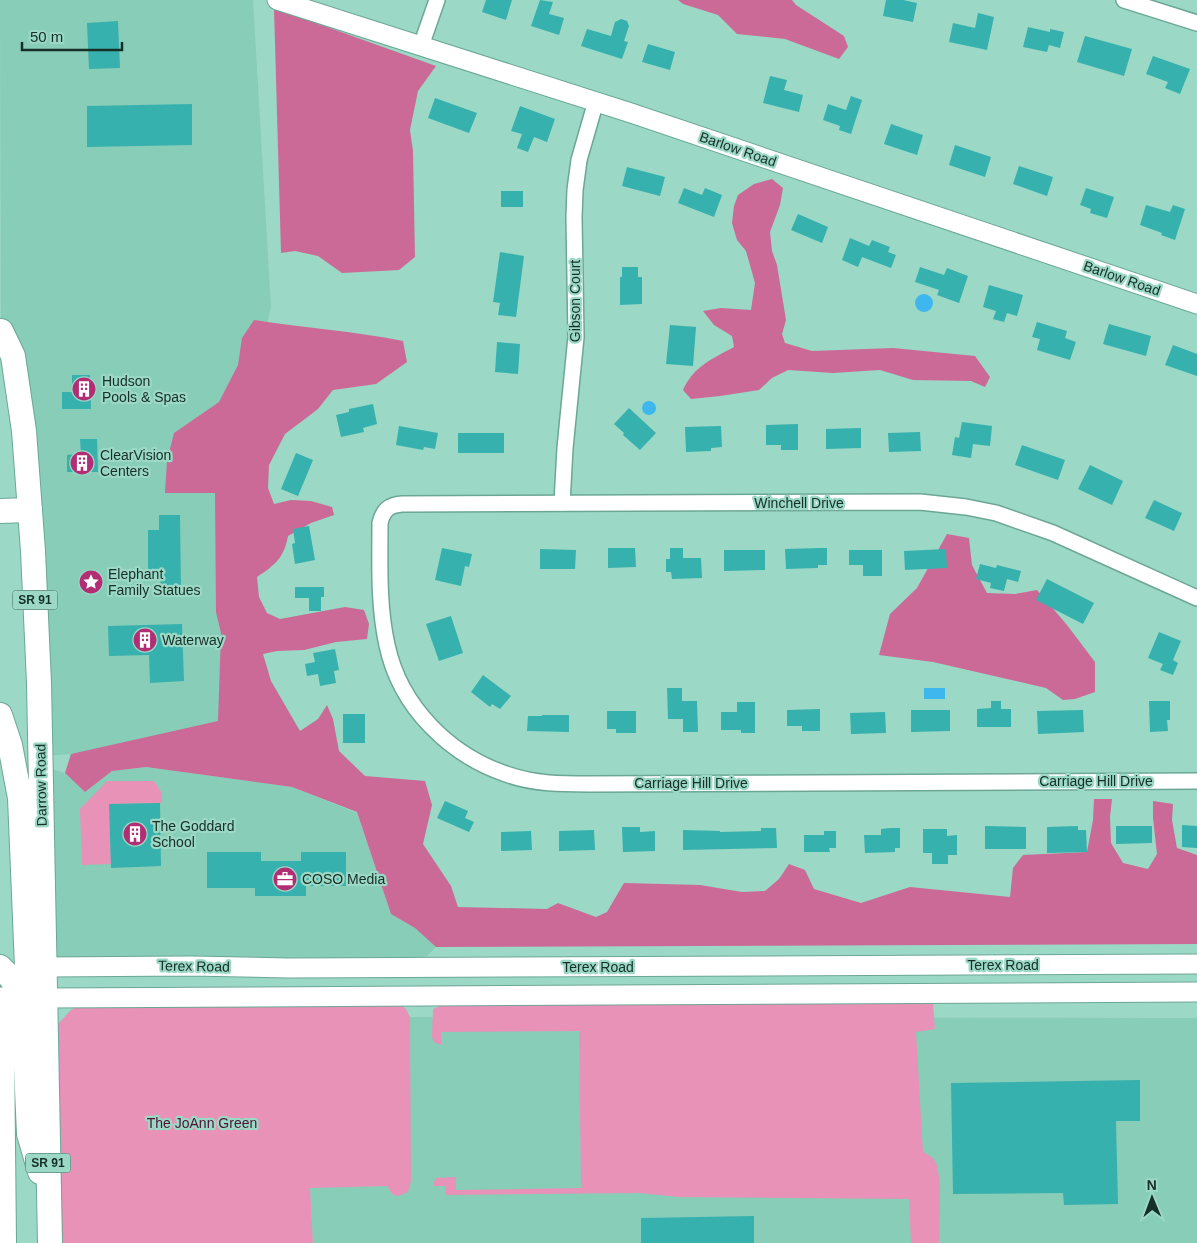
<svg xmlns="http://www.w3.org/2000/svg" width="1197" height="1243" font-family="Arial,sans-serif">
<style>
.built{fill:#88cdb7}
.green{fill:#e792b6}
.forest{fill:#cb6a96}
.water{fill:#3eb6ee}
.building{fill:#37b1ae}
.lines{fill:none;stroke-linecap:round;stroke-linejoin:round}
.minor-casing{stroke:#6ca795;stroke-width:18}
.tertiary-casing{stroke:#6ca795;stroke-width:21}
.secondary-casing{stroke:#6ca795;stroke-width:24}
.primary-casing{stroke:#6ca795;stroke-width:26}
.minor{stroke:#fff;stroke-width:15}
.tertiary{stroke:#fff;stroke-width:19}
.secondary{stroke:#fff;stroke-width:21}
.primary{stroke:#fff;stroke-width:24}
.labels{text-anchor:middle;stroke-width:4.5;stroke-linejoin:round;paint-order:stroke}
.shield{fill:#9bd8c5;stroke:#3e6256;stroke-width:1}
.shield-label{font-size:12px;font-weight:bold;fill:#162f27}
.street-label{font-size:14px;fill:#162f27;stroke:#9bd8c5}
.poi-label{font-size:14px;fill:#162f27;stroke:#9bd8c5;text-anchor:start}
.park-label{font-size:14px;fill:#4f1232;stroke:#9bd8c5}
</style>
<rect width="100%" height="100%" fill="#9bd8c5"/>
<!-- built -->
<g class="built">
<polygon points="0,0 253,0 271,307 240,442 226,621 226,727 71,754 45,756 43,626 1,331"/>
<polygon points="41,766 65,773 85,792 112,771 146,767 292,787 357,813 391,914 415,928 436,947 415,968 45,967"/>
<polygon points="410,1017 1197,1018 1197,1243 313,1243 310,1187 387,1186 393,1195 410,1186"/>
</g>
<!-- green -->
<g class="green">
<polygon points="107,781 154,781 162,793 162,803 109,804 111,864 82,865 80,809"/>
<path d="M933,1002L935,1029L916,1032L923,1152C927,1154 932,1156 935,1161C943,1175 939,1225 939,1243H911L909,1199L678,1197L639,1193L446,1195L445,1186H434L433,1184L436,1178L456,1177V1190L581,1188L579,1031L441,1032V1045L434,1042L432,1037L433,1009L447,1003Z"/>
<polygon points="401,1005 406,1009 410,1017 411,1181 408,1192 398,1196 393,1195 387,1186 310,1188 313,1243 59,1243 57,1025 72,1009 81,1006"/>
</g>
<!-- forest -->
<g class="forest">
<polygon points="678,0 792,0 796,5 844,36 848,47 839,59 785,39 737,34 718,15 683,4"/>
<polygon points="274,8 436,66 418,91 410,130 413,151 415,257 399,270 342,273 318,256 295,251 281,253"/>
<path d="M772,179L783,188L780,205L770,232L772,251L777,265L786,320L782,334L785,343L812,351L893,348L975,356L990,377L985,387L971,381L913,380L880,370L833,373L788,370L772,378L759,390L720,396L691,399L683,390C694,366 712,359 734,347L732,336L714,325L703,311L721,308L751,310L755,283L746,251L737,240L732,223L734,206L738,195L754,184Z"/>
<path d="M254,320C304,328 354,331 403,341L407,362L376,384L333,390L318,409L285,434L269,465L268,488L274,504L291,500L311,501L332,507L334,515L311,523L288,536C284,558 275,565 257,577L259,597L267,613L280,619L345,607L364,610L369,624L367,639L336,642L304,650L277,651L263,654L271,681L300,731L318,719L327,705L333,719L339,751L365,776L425,781L432,805L423,844L451,886L458,907L547,909L558,903L596,917L607,912L624,883L700,885L742,892L765,891L779,879L789,864L805,870L814,889L861,903L910,887L1010,897L1013,868L1023,855L1087,852L1093,820L1094,799H1112L1110,817L1111,843L1123,863L1148,869L1157,854L1153,818V801L1173,804L1172,820L1177,848L1197,855V944L436,947L415,928L391,914L357,812L292,787L146,767L112,771L85,792L65,773L71,754L218,721L221,633L216,612L215,493H165L167,461L174,433L219,402L238,365L242,338Z"/>
<polygon points="947,534 969,538 972,565 987,593 1015,594 1037,590 1067,625 1095,662 1095,692 1075,699 1063,700 1046,688 933,662 879,655 890,614 917,588"/>
</g>
<!-- water -->
<g class="water">
<circle cx="924" cy="303" r="9"/>
<circle cx="649" cy="408" r="7"/>
<rect x="924" y="688" width="21" height="11"/>
</g>
<!-- building -->
<g class="building">
<polygon points="486,0 512,0 506,20 482,12"/>
<polygon points="540,0 553,2 549,14 564,18 559,35 531,26"/>
<polygon points="886,0 903,0 917,3 913,22 883,16"/>
<polygon points="978,13 994,17 987,50 949,42 953,23 975,28"/>
<polygon points="621,19 627,21 629,26 624,41 628,42 622,59 581,46 587,29 611,36 615,22"/>
<polygon points="118,21 120,68 89,69 87,23"/>
<polygon points="1028,27 1050,32 1050,29 1064,32 1060,48 1049,45 1047,52 1023,47"/>
<polygon points="1085,36 1132,49 1124,76 1077,62"/>
<polygon points="648,44 675,52 670,70 642,62"/>
<polygon points="1153,56 1190,69 1180,94 1165,88 1168,82 1146,74"/>
<polygon points="770,76 787,80 784,90 803,95 799,112 763,103"/>
<polygon points="851,96 862,100 851,134 839,130 840,126 823,120 828,104 846,110"/>
<polygon points="435,98 477,113 469,133 428,118"/>
<polygon points="192,104 192,145 87,147 87,106"/>
<polygon points="520,106 555,119 547,142 534,137 528,152 517,148 522,134 511,131"/>
<polygon points="891,124 923,135 917,155 884,144"/>
<polygon points="955,145 991,157 985,177 949,165"/>
<polygon points="1019,166 1053,177 1047,196 1013,184"/>
<polygon points="627,167 665,177 660,196 622,186"/>
<polygon points="684,188 702,195 705,188 722,195 714,217 678,203"/>
<polygon points="1086,188 1114,197 1107,218 1090,213 1091,209 1080,205"/>
<rect x="501" y="191" width="22" height="16"/>
<polygon points="1146,205 1170,212 1173,205 1185,209 1175,240 1161,235 1162,233 1140,225"/>
<polygon points="798,214 828,227 822,243 791,230"/>
<polygon points="850,238 869,246 872,240 890,247 888,252 896,255 891,268 862,257 858,267 842,260"/>
<polygon points="500,252 524,256 516,317 498,315 500,303 493,302"/>
<polygon points="622,267 638,267 638,277 642,277 642,304 620,305 620,277 622,277"/>
<polygon points="920,267 944,275 947,268 968,276 959,303 937,295 939,290 915,282"/>
<polygon points="989,285 1023,295 1017,316 1007,313 1004,322 993,319 996,311 983,307"/>
<polygon points="1037,322 1067,331 1065,338 1076,342 1070,360 1037,350 1040,339 1032,337"/>
<polygon points="1109,324 1151,336 1146,356 1103,344"/>
<polygon points="670,325 696,327 693,366 666,364"/>
<polygon points="497,342 520,344 518,374 495,372"/>
<polygon points="1173,345 1197,354 1197,376 1165,365"/>
<polygon points="72,375 90,375 91,409 62,409 62,392 72,392"/>
<polygon points="373,404 377,424 363,428 364,432 341,437 336,415 349,412 349,409"/>
<polygon points="629,408 656,433 640,450 623,435 624,433 614,424"/>
<polygon points="962,422 992,426 990,446 973,444 971,458 952,455 955,437 959,438"/>
<polygon points="798,424 798,450 781,450 781,445 766,445 766,425"/>
<polygon points="399,426 438,433 435,449 424,447 423,450 396,445"/>
<polygon points="721,426 722,447 711,448 711,451 686,452 685,427"/>
<polygon points="861,428 861,448 826,449 826,429"/>
<polygon points="920,432 921,451 889,452 888,433"/>
<rect x="458" y="433" width="46" height="20"/>
<polygon points="80,439 97,439 98,472 67,472 67,455 81,454"/>
<polygon points="1022,445 1065,460 1058,480 1015,465"/>
<polygon points="296,453 313,460 298,496 281,489"/>
<polygon points="1090,465 1123,481 1112,505 1078,489"/>
<polygon points="1154,500 1182,513 1174,531 1145,518"/>
<polygon points="159,515 180,515 181,590 160,590 161,576 148,576 148,530 159,530"/>
<polygon points="309,526 315,560 295,564 292,544 295,543 293,529"/>
<polygon points="442,548 472,554 469,567 465,566 461,586 435,580"/>
<polygon points="608,548 635,548 636,567 608,568"/>
<polygon points="670,548 683,548 683,558 701,558 702,578 672,579 671,572 666,572 666,559 670,559"/>
<polygon points="820,548 827,548 827,565 818,565 818,568 786,569 785,549"/>
<polygon points="540,549 576,550 575,569 540,569"/>
<polygon points="946,549 947,568 905,570 904,551"/>
<polygon points="724,550 765,550 765,570 724,571"/>
<polygon points="849,550 882,550 882,576 863,576 863,565 849,565"/>
<polygon points="980,564 996,568 997,565 1021,571 1018,582 1007,579 1004,591 990,588 991,583 976,579"/>
<polygon points="1047,579 1094,603 1083,624 1036,600"/>
<polygon points="295,587 324,587 324,597 321,597 321,611 309,611 309,598 295,598"/>
<polygon points="451,616 463,653 439,661 426,624"/>
<polygon points="182,624 184,681 150,683 149,655 109,656 108,626"/>
<polygon points="1159,632 1181,641 1173,660 1178,663 1173,675 1160,670 1163,664 1148,658"/>
<polygon points="335,649 339,670 334,671 336,683 320,686 318,674 307,676 305,664 315,662 313,653"/>
<polygon points="483,675 511,696 500,709 492,704 490,707 471,692"/>
<polygon points="667,688 682,688 682,701 697,701 698,732 683,732 683,719 668,719"/>
<polygon points="991,701 1001,701 1001,709 1011,709 1011,727 977,727 977,709 991,708"/>
<polygon points="1149,701 1170,701 1170,720 1167,720 1168,731 1150,732"/>
<polygon points="737,702 755,702 755,733 741,733 741,730 721,730 721,712 737,712"/>
<polygon points="820,709 820,731 802,731 802,726 787,726 787,710"/>
<polygon points="911,710 950,710 950,731 911,732"/>
<polygon points="1083,710 1084,732 1038,734 1037,711"/>
<polygon points="607,711 636,711 636,733 616,733 616,729 607,729"/>
<polygon points="885,712 886,733 851,734 850,713"/>
<rect x="343" y="714" width="22" height="29"/>
<polygon points="542,715 569,715 569,732 527,731 528,716 542,716"/>
<polygon points="445,801 468,811 465,818 474,822 469,832 437,818"/>
<polygon points="160,803 161,866 111,868 109,804"/>
<polygon points="1182,825 1197,826 1197,848 1182,847"/>
<polygon points="985,826 1026,827 1026,849 985,849"/>
<polygon points="1078,826 1078,830 1086,830 1087,852 1047,853 1047,827"/>
<polygon points="1116,826 1152,826 1152,843 1116,844"/>
<polygon points="622,827 640,827 640,832 655,831 655,851 623,852"/>
<polygon points="761,828 776,828 777,848 683,850 683,830 720,831 720,832 761,831"/>
<polygon points="890,828 900,828 900,848 895,848 895,852 865,853 864,835 881,835 881,829"/>
<polygon points="923,829 947,829 947,836 957,835 957,855 948,855 948,864 932,864 932,853 923,853"/>
<polygon points="594,830 595,850 559,851 559,831"/>
<polygon points="531,831 532,850 501,851 501,832"/>
<polygon points="824,831 836,831 836,848 829,848 830,852 804,852 804,835 824,835"/>
<polygon points="207,852 261,852 261,861 301,861 301,852 346,852 346,886 306,886 306,896 255,896 255,888 207,888"/>
<polygon points="1140,1080 1140,1121 1116,1121 1118,1204 1064,1205 1063,1193 953,1194 951,1083"/>
<polygon points="754,1216 754,1243 641,1243 641,1218"/>
</g>
<g class="lines">
<defs>
<g id="minor">
<polyline points="1124,0 1197,23"/>
<polyline points="421,46 437,0"/>
<polyline points="562,503 565,448 576,337 574,217 575,190 579,160 596,101"/>
<path d="M1197,598L1053,533L996,513L966,507L920,502L402,504C389,505 383,510 380,523C380,563 378,605 387,645C400,707 450,756 509,775C535,784 562,784 589,784L1197,781"/>
</g>
<g id="tertiary">
<polyline points="277,0 631,113 1197,304"/>
<polyline points="45,967 191,966 289,968 1197,964"/>
<polyline points="45,998 1197,992"/>
</g>
<polyline id="secondary" points="0,998 35,998"/>
<g id="primary">
<polyline points="1,331 13,356 24,431 33,551 39,683 50,1243"/>
<polyline points="0,511 30,510"/>
<polyline points="0,715 10,745 20,798 27,967 31,979 45,997"/>
<polyline points="0,967 12,979 20,998 24,1022 29,1134 40,1172"/>
<polyline points="0,1010 2,1045 4,1243"/>
</g>
</defs>
<!-- minor casing -->
<use href="#minor" class="minor-casing"/>
<!-- tertiary casing -->
<use href="#tertiary" class="tertiary-casing"/>
<!-- secondary casing -->
<use href="#secondary" class="secondary-casing"/>
<!-- primary casing -->
<use href="#primary" class="primary-casing"/>
<!-- minor -->
<use href="#minor" class="minor"/>
<!-- tertiary -->
<use href="#tertiary" class="tertiary"/>
<!-- secondary -->
<use href="#secondary" class="secondary"/>
<!-- primary -->
<use href="#primary" class="primary"/>
</g>
<!-- icons -->
<defs>
<symbol id="building-disc" viewBox="-11 -11 22 22"><circle r="9.5" fill="#b22e74" stroke="#9bd8c5"/><path d="M-4-6H4V6H1V3H-1V6H-4ZM-2.5-4.3h1.7v1.8h-1.7ZM.8-4.3h1.7v1.8H.8ZM-2.5-1h1.7V.8h-1.7ZM.8-1h1.7V.8H.8Z" fill="#fff"/></symbol>
<symbol id="sight-disc" viewBox="-11 -11 22 22"><circle r="9.5" fill="#b22e74" stroke="#9bd8c5"/><path d="M0-6L1.8-2.2L6-1.7L2.9 1.2L3.7 5.4L0 3.3L-3.7 5.4L-2.9 1.2L-6-1.7L-1.8-2.2Z" fill="#fff"/></symbol>
<symbol id="office-disc" viewBox="-11 -11 22 22"><circle r="9.5" fill="#b22e74" stroke="#9bd8c5"/><path d="M-6-3h4V-5.5h4V-3h4V5H-6ZM-1-4.5V-3h2v-1.5ZM-6 0V1H6V0Z" fill="#fff"/></symbol>
</defs>
<g fill-rule="evenodd">
<use href="#building-disc" x="70" y="375" width="28" height="28"/>
<use href="#building-disc" x="68" y="449" width="28" height="28"/>
<use href="#sight-disc" x="77" y="568" width="28" height="28"/>
<use href="#building-disc" x="131" y="626" width="28" height="28"/>
<use href="#building-disc" x="121" y="820" width="28" height="28"/>
<use href="#office-disc" x="271" y="865" width="28" height="28"/>
</g>
<g class="labels">
<!-- shield labels -->
<g class="shield">
<rect x="12.5" y="590.5" width="45" height="19" rx="4"/>
<rect x="25.5" y="1153.5" width="45" height="19" rx="4"/>
</g>
<g class="shield-label">
<text x="35" y="604">SR 91</text>
<text x="48" y="1167">SR 91</text>
</g>
<!-- street labels -->
<g class="street-label">
<text transform="translate(738 149) rotate(19)" y="5">Barlow Road</text>
<text transform="translate(1122 278) rotate(19)" y="5">Barlow Road</text>
<text transform="translate(575 301) rotate(-90)" y="5">Gibson Court</text>
<text x="799" y="508">Winchell Drive</text>
<text x="1096" y="786">Carriage Hill Drive</text>
<text x="691" y="788">Carriage Hill Drive</text>
<text transform="translate(41 785) rotate(-91)" y="5">Darrow Road</text>
<text x="1003" y="970">Terex Road</text>
<text transform="translate(194 966) rotate(1)" y="5">Terex Road</text>
<text x="598" y="972">Terex Road</text>
</g>
<!-- poi labels -->
<g class="poi-label">
<text x="102" y="386">Hudson<tspan x="102" dy="16">Pools &amp; Spas</tspan></text>
<text x="100" y="460">ClearVision<tspan x="100" dy="16">Centers</tspan></text>
<text x="108" y="579">Elephant<tspan x="108" dy="16">Family Statues</tspan></text>
<text x="162" y="645">Waterway</text>
<text x="152" y="831">The Goddard<tspan x="152" dy="16">School</tspan></text>
<text x="302" y="884">COSO Media</text>
</g>
<!-- park labels -->
<g class="park-label">
<text x="202" y="1128">The JoAnn Green</text>
</g>
</g>
<!-- north arrow -->
<g transform="translate(1152 1198) rotate(359)" stroke="#9bd8c5" stroke-width="4" paint-order="stroke">
<path d="M0-4L9 19L0 12L-9 19Z" fill="#162f27"/>
<text y="-8" font-size="14" font-weight="bold" text-anchor="middle" fill="#162f27">N</text>
</g>
<!-- scale -->
<path d="M22 42v8h100v-8" fill="none" stroke="#162f27" stroke-width="2.5"/>
<text x="30" y="42" font-size="15" fill="#162f27" stroke="#9bd8c5" stroke-width="4" paint-order="stroke">50 m</text>
</svg>
